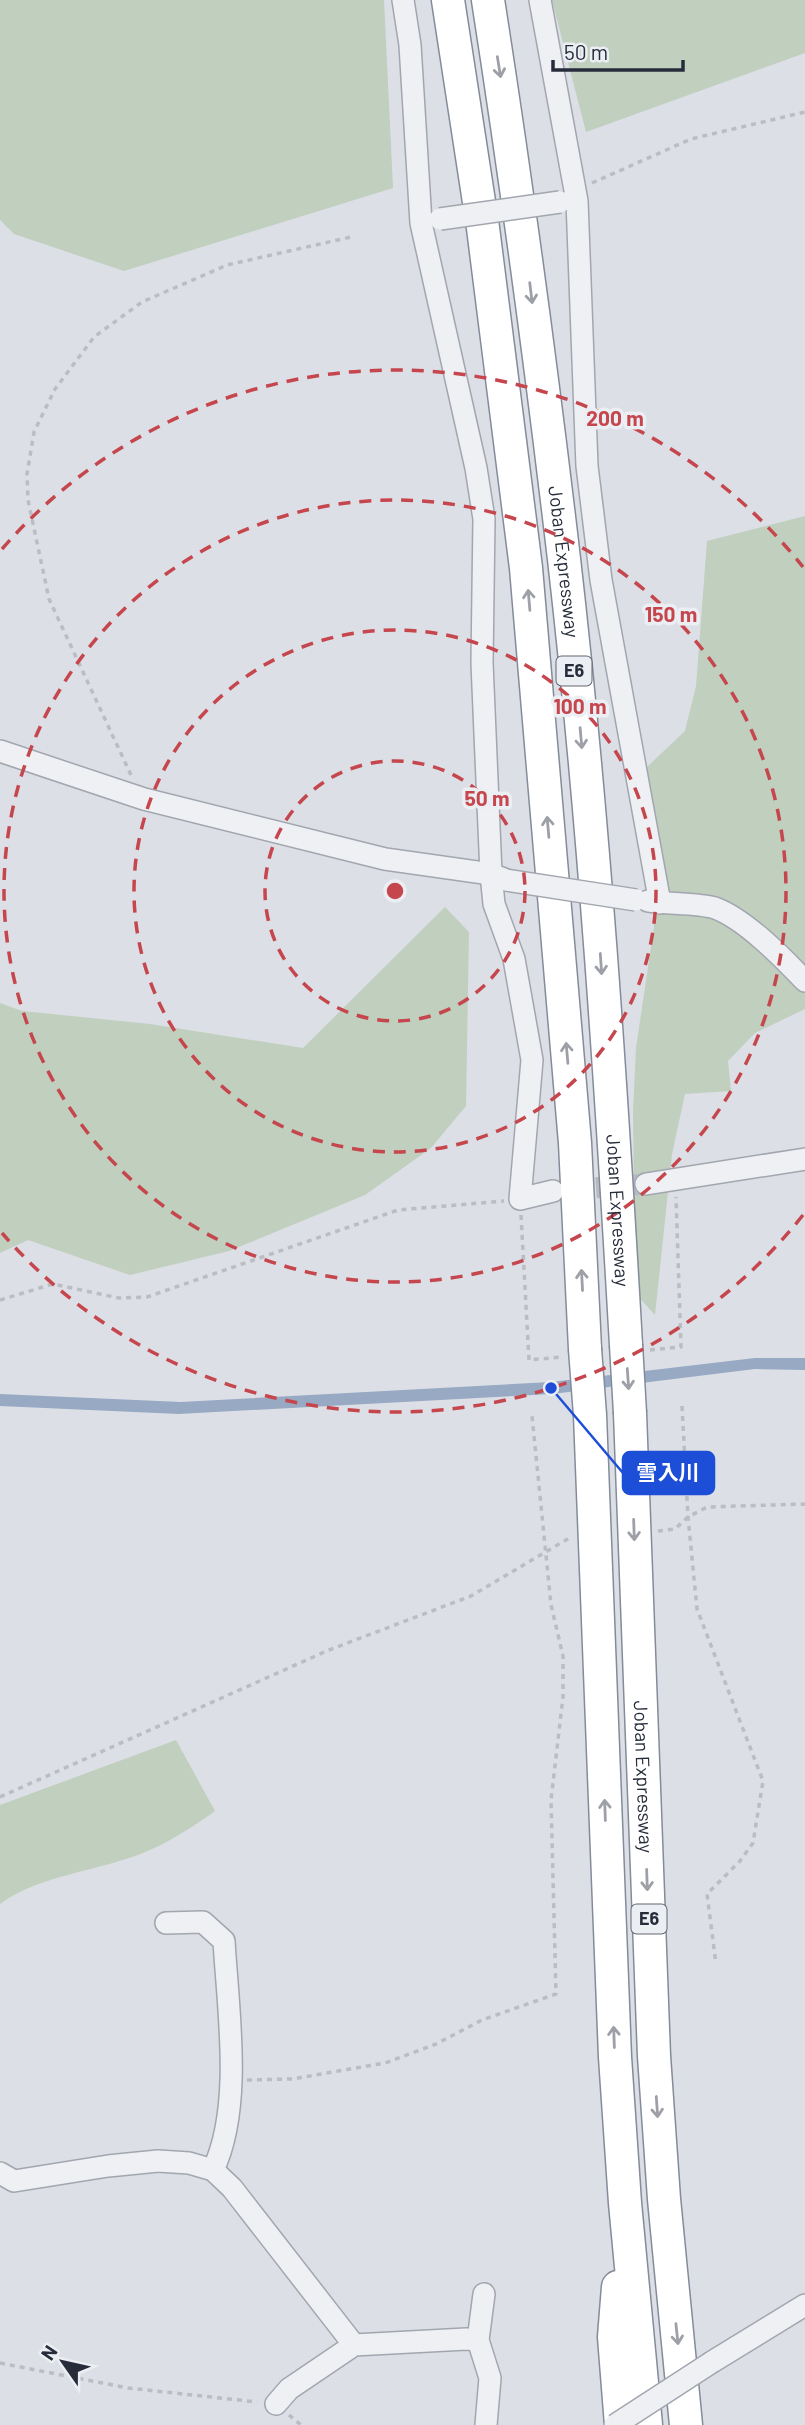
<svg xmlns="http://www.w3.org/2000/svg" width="805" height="2425" font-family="Barlow,'Noto Sans JP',sans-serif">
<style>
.green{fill:#c0cfbe}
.water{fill:#98a9c4}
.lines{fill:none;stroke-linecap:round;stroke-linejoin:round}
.minor-tunnel{stroke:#b8bbc3;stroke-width:21;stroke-dasharray:21 10;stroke-linecap:butt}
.minor-casing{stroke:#a2a6af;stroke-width:24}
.highway-casing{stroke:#848b9b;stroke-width:35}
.path{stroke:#babdc4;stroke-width:3.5;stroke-dasharray:5 5;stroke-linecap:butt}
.minor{stroke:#eef0f4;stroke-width:21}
.highway{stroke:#fff;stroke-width:32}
.minor-bridge-casing{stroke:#a2a6af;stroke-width:24;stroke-linecap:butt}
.highway-bridge-casing{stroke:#848b9b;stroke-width:35;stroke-linecap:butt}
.minor-bridge{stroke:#eef0f4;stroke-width:21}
.highway-bridge{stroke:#fff;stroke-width:32}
.oneway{stroke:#9ea0a7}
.ring{fill:none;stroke:#c6464d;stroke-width:3.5;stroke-dasharray:12 9}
.labels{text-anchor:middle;stroke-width:7;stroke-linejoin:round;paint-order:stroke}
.shield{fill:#ebeef3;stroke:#626672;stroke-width:2}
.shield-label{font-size:18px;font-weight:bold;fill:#272c3b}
.street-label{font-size:19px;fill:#272c3b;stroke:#ebeef3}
.centre{fill:#c6464d;stroke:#ebeef3;stroke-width:3.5}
.ring-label{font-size:21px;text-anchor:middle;font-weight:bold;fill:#c6464d;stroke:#ebeef3;stroke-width:7;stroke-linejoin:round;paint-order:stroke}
.leader{fill:none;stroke:#1d4ed8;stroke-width:2.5}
.callout-dot{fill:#1d4ed8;stroke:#ebeef3;stroke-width:2.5}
.callout{fill:#1d4ed8;stroke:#1d4ed8;stroke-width:2.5}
.callout-label{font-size:21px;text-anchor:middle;font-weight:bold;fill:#fff}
</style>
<rect width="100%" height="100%" fill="#dcdfe5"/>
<!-- green -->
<g class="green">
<polygon points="0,0 384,0 393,188 124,271 14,234 0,220"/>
<polygon points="552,0 805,0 805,53 586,132"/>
<polygon points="805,516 805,1009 755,1033 728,1061 731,1091 685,1094 672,1154 655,1315 635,1293 633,1110 636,1048 654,927 647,767 685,731 696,686 707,541"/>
<polygon points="445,907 469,932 466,1106 431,1148 365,1195 229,1251 130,1275 28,1240 0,1253 0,1003 22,1011 150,1024 303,1048"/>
<path d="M176,1740L215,1811C187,1831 159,1849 126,1859C86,1872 33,1879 0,1904V1805Z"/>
</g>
<!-- water -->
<polygon class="water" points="755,1358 805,1358 805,1370 755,1369 552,1394 179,1414 0,1406 0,1394 181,1402 551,1382"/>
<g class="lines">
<!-- minor-tunnel -->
<polyline class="minor-tunnel" points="565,1190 646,1184"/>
<defs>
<g id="minor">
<polyline points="403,0 410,45 421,223 476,468 484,519 482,663 491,874 494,904 514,959 532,1060 520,1199 553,1191"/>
<polyline points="540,0 577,201 587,466 601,580 660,903"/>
<polyline points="0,751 144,799 385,859 491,874 504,879"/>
<path d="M648,901C666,904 699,903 715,908C745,919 783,958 805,981"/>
<polyline points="646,1184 805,1159"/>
<path d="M166,1923L203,1922L224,1941C228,2010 243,2107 213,2170"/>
<polyline points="0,2173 14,2181 108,2166 158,2161 189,2163 213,2170 232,2188 354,2345"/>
<polyline points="484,2294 478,2340 490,2378 486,2425"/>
<polyline points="712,2362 805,2305"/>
<polyline points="276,2404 289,2389 354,2345 466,2339 478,2340"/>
</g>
<g id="highway">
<polyline points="448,0 483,228 526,568 575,1143 585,1349"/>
<path id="s1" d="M488,0C517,186 542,372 564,559C594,820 611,1083 626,1345"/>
<path id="s2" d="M630,1413L654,2056L664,2199L686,2425"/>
<polyline points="590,1415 615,2057 625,2203 646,2425"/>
<polyline points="618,2287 614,2337 621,2425"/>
</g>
</defs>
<!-- minor casing -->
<use href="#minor" class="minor-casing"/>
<!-- highway casing -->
<use href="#highway" class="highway-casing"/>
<!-- path -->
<g class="path">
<polyline points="592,183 691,139 805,112"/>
<polyline points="131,775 49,599 28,500 27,474 34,432 55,389 94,337 142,302 227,265 351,237"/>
<polyline points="521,1215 529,1360 562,1357"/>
<polyline points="0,1300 53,1284 119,1298 147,1297 398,1210 504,1201"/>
<polyline points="650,1350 681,1347 676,1197"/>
<polyline points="682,1406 688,1517 697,1609 763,1781 753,1843 740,1861 707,1894 716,1964"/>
<polyline points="658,1531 675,1529 688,1517 707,1507 805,1504"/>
<polyline points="0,1797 329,1650 471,1596 571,1537"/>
<polyline points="247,2080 292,2079 385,2063 436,2044 482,2020 556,1994 551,1800 563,1697 563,1656 551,1605 532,1416"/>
<polyline points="0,2363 128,2388 257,2402"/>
<polyline points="289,2415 301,2425"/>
</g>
<!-- minor -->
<use href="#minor" class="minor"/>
<!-- highway -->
<use href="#highway" class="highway"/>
<defs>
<g id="minor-bridge">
<polyline points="440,219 560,202"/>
<polyline points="506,880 636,900"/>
<polyline points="615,2425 712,2362"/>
</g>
<g id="highway-bridge">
<polyline points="626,1345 630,1413"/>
<polyline points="585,1349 590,1415"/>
</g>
</defs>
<!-- minor-bridge casing -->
<use href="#minor-bridge" class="minor-bridge-casing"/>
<!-- highway-bridge casing -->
<use href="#highway-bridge" class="highway-bridge-casing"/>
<!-- minor-bridge -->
<use href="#minor-bridge" class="minor-bridge"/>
<!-- highway-bridge -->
<use href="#highway-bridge" class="highway-bridge"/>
</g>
<!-- one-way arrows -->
<defs><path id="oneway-shaft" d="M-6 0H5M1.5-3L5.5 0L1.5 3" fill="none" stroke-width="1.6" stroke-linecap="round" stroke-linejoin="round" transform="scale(1.75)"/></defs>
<g class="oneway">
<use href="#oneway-shaft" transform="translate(499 67) rotate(81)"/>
<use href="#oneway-shaft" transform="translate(531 293) rotate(83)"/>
<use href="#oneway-shaft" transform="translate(529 600) rotate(-95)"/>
<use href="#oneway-shaft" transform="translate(581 738) rotate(85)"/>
<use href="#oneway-shaft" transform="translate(548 827) rotate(-95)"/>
<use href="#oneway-shaft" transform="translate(601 964) rotate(86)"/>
<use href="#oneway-shaft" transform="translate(567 1053) rotate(-95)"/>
<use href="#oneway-shaft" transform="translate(582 1280) rotate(-93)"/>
<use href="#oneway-shaft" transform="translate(628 1379) rotate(86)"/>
<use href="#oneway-shaft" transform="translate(634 1530) rotate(88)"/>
<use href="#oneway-shaft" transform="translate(605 1810) rotate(-92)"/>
<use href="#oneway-shaft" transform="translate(647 1880) rotate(88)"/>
<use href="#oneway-shaft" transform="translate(614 2037) rotate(-92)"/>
<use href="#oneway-shaft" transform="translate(657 2107) rotate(86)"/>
<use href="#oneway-shaft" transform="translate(677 2334) rotate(84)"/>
</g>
<!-- distance rings -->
<g class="ring">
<circle cx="395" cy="891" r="130"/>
<circle cx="395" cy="891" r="261"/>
<circle cx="395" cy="891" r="391"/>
<path d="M803 1215A521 521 0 0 1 2 1233M2 549A521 521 0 0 1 803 567"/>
</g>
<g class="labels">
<!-- shield labels -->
<g class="shield">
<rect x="556.5" y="656.5" width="35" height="29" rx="5"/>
<rect x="631.5" y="1904.5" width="35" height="29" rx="5"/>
</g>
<g class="shield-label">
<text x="574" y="677">E6</text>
<text x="649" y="1925">E6</text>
</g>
<!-- street labels -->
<g class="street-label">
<text dy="7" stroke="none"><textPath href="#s1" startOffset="567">Joban Expressway</textPath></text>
<text dy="7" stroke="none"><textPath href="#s1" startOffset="1218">Joban Expressway</textPath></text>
<text dy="7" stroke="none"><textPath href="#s2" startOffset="364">Joban Expressway</textPath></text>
</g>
</g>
<circle cx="395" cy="891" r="10" class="centre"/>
<g class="ring-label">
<text x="615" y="426">200 m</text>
<text x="671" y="622">150 m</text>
<text x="580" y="714">100 m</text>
<text x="487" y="806">50 m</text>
</g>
<!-- callouts -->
<path class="leader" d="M551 1388L623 1473"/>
<circle class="callout-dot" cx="551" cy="1388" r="7"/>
<rect class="callout" x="623" y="1452" width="91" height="42" rx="7"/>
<g class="callout-label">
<text x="668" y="1480">雪入川</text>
</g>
<!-- north arrow -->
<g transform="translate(63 2362) rotate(304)" stroke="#ebeef3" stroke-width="5" paint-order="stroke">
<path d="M0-5L12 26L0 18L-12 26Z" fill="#272c3b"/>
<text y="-10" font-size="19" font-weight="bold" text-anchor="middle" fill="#272c3b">N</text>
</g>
<!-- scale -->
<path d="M553 60v10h130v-10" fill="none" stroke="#272c3b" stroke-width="3.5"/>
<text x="564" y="60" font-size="21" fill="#272c3b" stroke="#ebeef3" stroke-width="5" paint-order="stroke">50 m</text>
</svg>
